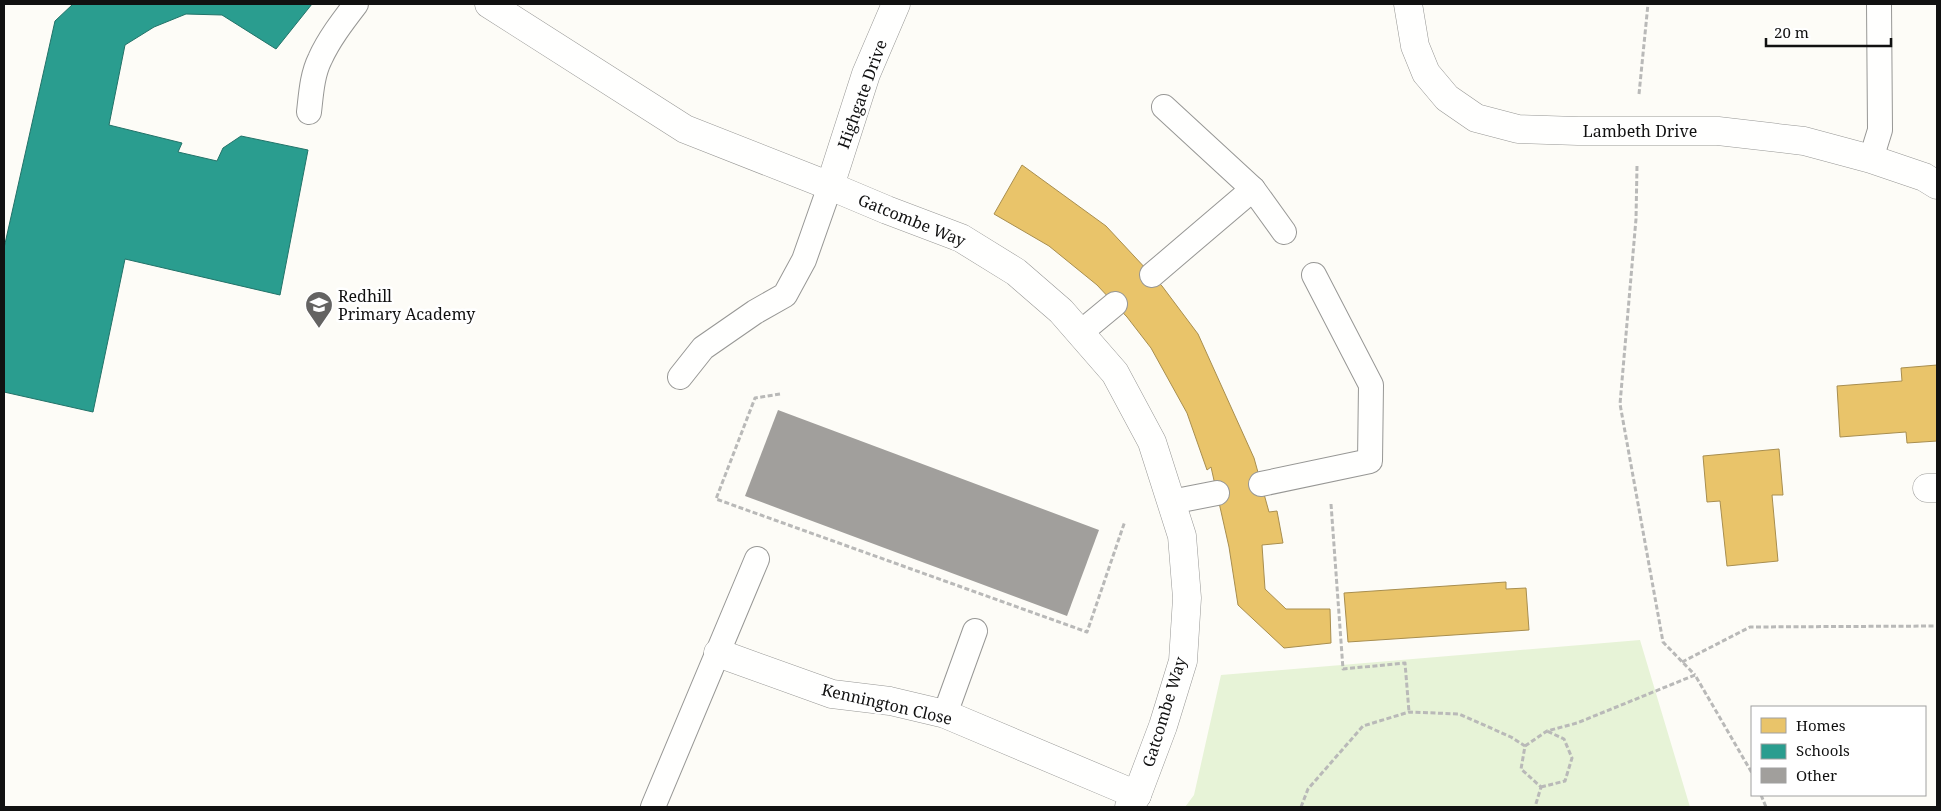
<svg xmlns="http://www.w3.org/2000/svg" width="1941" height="811" font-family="'Noto Serif',serif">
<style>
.green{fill:#e7f3d7}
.homes{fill:#e9c46a;stroke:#a88e4f}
.schools{fill:#2a9d8f;stroke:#227369}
.building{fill:#a19f9c}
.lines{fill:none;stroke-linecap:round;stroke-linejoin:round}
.service-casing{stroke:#979795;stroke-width:26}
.minor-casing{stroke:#979795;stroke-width:29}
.path{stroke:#b9b9b8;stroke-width:3;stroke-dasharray:5 2.5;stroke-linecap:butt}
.service{stroke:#fffffe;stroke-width:24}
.minor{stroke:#fffffe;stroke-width:28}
.labels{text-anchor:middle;stroke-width:5;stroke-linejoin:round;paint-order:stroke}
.street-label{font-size:16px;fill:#111;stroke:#fff}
.poi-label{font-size:16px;fill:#111;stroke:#fff;text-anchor:start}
</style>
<rect width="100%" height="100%" fill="#fdfcf7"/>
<!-- green -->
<polygon class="green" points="1640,640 1690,807 1185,807 1194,795 1221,675"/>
<!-- homes -->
<g class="homes">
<polygon points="1022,165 1106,226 1162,286 1198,334 1254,458 1269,512 1277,511 1283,543 1262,545 1265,589 1286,609 1330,609 1331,643 1284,648 1238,605 1229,547 1211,467 1207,470 1187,413 1151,348 1127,317 1097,285 1049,246 994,214"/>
<polygon points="1937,365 1937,441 1907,443 1906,432 1840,437 1837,386 1902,381 1901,368"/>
<polygon points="1779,449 1783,495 1772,495 1778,561 1727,566 1720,501 1707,502 1703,456"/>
<polygon points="1506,582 1506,589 1526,588 1529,630 1348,642 1344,593"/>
</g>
<!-- schools -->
<polygon class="schools" points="73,4 312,4 276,49 222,15 186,14 154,27 125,45 109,125 182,143 178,152 217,161 223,148 241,136 308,150 280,295 125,259 93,412 4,392 4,248 55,21"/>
<!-- building -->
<polygon class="building" points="778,410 1099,530 1067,616 745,496"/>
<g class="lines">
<defs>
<g id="service">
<path d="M309,112C311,95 312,75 320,59C329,39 343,21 356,4"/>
<polyline points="1871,159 1880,130 1879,4"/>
<polyline points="1253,189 1284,232"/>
<polyline points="1152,275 1253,189 1164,107"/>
<polyline points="1080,333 1115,304"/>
<polyline points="680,377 703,348 755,312 785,295 804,260 830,186"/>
<polyline points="1261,484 1370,461 1371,385 1314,275"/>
<polyline points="1171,502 1217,493"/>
<polyline points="945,714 975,631"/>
<polyline points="653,807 757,559"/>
</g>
<g id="minor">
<polyline points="489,4 685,129 830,186 887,210 961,238 1016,272 1061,311 1115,373 1152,442 1182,536 1187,598 1183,661 1163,726 1137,795 1129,807"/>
<polyline points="1408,4 1415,46 1426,73 1447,98 1476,118 1518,129 1578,131 1718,131 1804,141 1871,159 1924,177 1937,185"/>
<polyline points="830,186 866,74 896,4"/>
<polyline points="1927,488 1937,488"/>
<polyline points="718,653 832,694 890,701 945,714 1137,795"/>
</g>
</defs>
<!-- service casing -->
<use href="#service" class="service-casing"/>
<!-- minor casing -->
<use href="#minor" class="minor-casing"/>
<!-- path -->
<g class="path">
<polyline points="1639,94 1648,4"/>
<polyline points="1637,166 1636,219 1620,404 1663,642 1695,675"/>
<polyline points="780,394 755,398 716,499 1087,632 1125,521"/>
<polyline points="1331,504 1343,669 1405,663 1409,712"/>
<polyline points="1682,662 1750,627 1937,626"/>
<polyline points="1525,746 1547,731 1577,723 1695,675 1752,773"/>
<polyline points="1541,787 1565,781 1572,758 1564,739 1547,731"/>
<polyline points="1761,795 1766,807"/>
<polyline points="1301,807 1308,789 1363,726 1409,712 1459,714 1511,737 1525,746 1521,769 1541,787 1535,807"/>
</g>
<!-- service -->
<use href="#service" class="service"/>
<!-- minor -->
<use href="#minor" class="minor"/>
</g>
<!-- icons -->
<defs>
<symbol id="school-pin" viewBox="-11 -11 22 30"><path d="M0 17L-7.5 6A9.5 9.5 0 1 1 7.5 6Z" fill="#646362" stroke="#fff"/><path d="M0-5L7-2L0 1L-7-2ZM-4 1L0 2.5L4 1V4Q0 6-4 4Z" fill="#fff"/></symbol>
</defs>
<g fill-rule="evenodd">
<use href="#school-pin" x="303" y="289" width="32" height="43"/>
</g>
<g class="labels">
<!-- street labels -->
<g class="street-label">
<text transform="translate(862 94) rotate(-70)" y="6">Highgate Drive</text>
<text x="1640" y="137">Lambeth Drive</text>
<text transform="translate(912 220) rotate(22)" y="6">Gatcombe Way</text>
<text transform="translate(887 704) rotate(13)" y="6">Kennington Close</text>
<text transform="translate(1164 712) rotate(-73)" y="6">Gatcombe Way</text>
</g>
<!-- poi labels -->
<g class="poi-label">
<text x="338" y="302">Redhill<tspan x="338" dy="18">Primary Academy</tspan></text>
</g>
</g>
<!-- border -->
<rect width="1941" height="811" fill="none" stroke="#111111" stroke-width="10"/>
<!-- legend -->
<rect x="1751" y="706" width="175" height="90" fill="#ffffff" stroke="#a0a0a0"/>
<rect x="1761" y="718" width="25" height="15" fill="#e9c46a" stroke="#a0a0a0"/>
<text x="1796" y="731" font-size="15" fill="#111111">Homes</text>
<rect x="1761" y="744" width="25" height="15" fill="#2a9d8f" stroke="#a0a0a0"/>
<text x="1796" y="756" font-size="15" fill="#111111">Schools</text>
<rect x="1761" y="768" width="25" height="15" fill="#a19f9c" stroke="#a0a0a0"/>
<text x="1796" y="781" font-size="15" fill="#111111">Other</text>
<!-- scale -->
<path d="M1766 38v8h125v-8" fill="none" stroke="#111111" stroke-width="2.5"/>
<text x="1774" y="38" font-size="15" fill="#111111" stroke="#ffffff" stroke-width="4" paint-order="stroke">20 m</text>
</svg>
